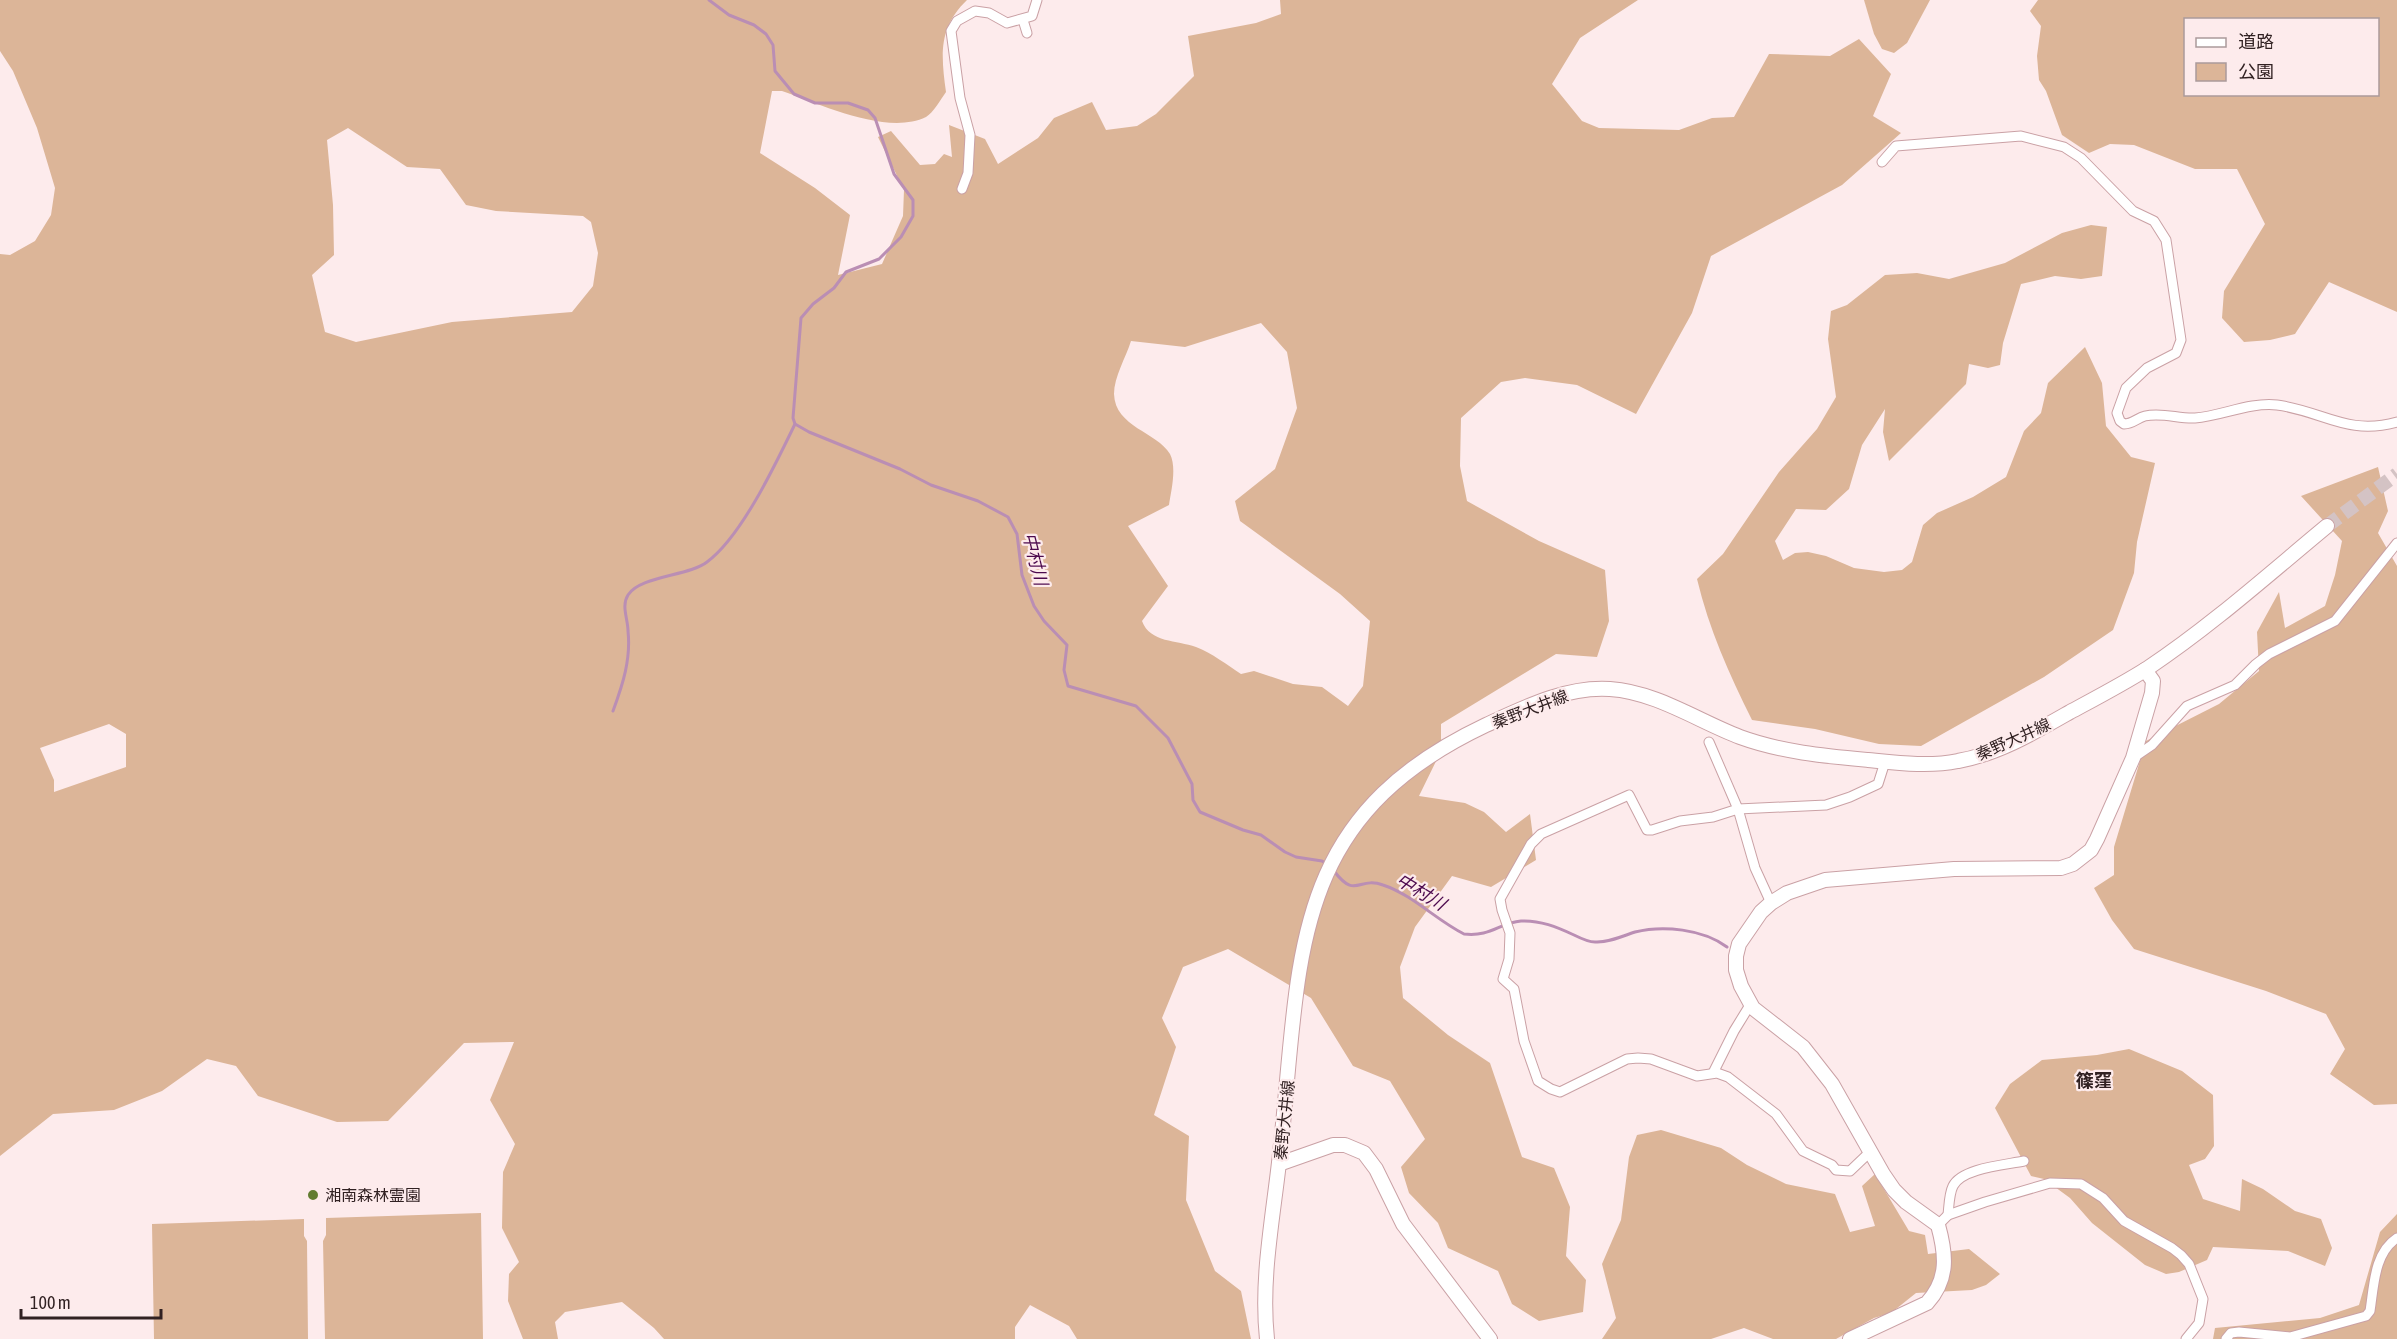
<svg xmlns="http://www.w3.org/2000/svg" width="2397" height="1339" font-family="'Asap Condensed','Noto Sans JP',sans-serif">
<style>
.green{fill:#dcb598;fill-rule:evenodd}
.lines{fill:none;stroke-linecap:round;stroke-linejoin:round}
.stream{stroke:#ba8eb4;stroke-width:3}
.secondary-tunnel{stroke:#d4c3c4;stroke-width:14;stroke-dasharray:14 7;stroke-linecap:butt}
.street-casing{stroke:#caa1a5;stroke-width:11}
.secondary-casing{stroke:#caa1a5;stroke-width:16}
.street{stroke:#fff;stroke-width:9}
.secondary{stroke:#fff;stroke-width:14}
.poi-dot{fill:#627c30;stroke:#fdebec;stroke-width:2}
.labels{text-anchor:middle;stroke-width:4.5;stroke-linejoin:round;paint-order:stroke}
.street-label{font-size:16px;fill:#312122;stroke:#fdebec}
.poi-label{font-size:16px;fill:#312122;stroke:#fdebec;text-anchor:start}
.water-label{font-size:18px;font-style:italic;fill:#4d0a4e;stroke:#fdebec}
.neighbourhood-label{font-size:18px;font-weight:bold;fill:#312122;stroke:#fdebec}
</style>
<rect width="100%" height="100%" fill="#fdebec"/>
<!-- green -->
<g class="green">
<path d="M0,0H967C938,28 941,55 946,92C941,99 933,113 926,117C887,136 820,104 782,91H772L760,153L815,188L850,215L838,275L882,264L903,216L904,190L878,137L891,131L920,165L935,164L944,154L952,157L949,125L985,139L998,164L1038,138L1054,118L1092,102L1106,130L1137,126L1156,114L1194,76L1188,36L1256,23L1281,14L1280,0H1638L1580,38L1552,84L1582,121L1599,128L1679,130L1712,118L1734,117L1769,54L1830,56L1859,39L1891,74L1873,116L1901,133L1842,185L1711,256L1692,313L1636,414L1577,385L1525,378L1501,382L1461,418L1460,466L1467,501L1539,541L1605,570L1609,621L1597,657L1556,654L1441,724V751L1419,796L1465,803L1484,812L1506,832L1530,814L1536,860L1491,887L1452,876L1415,927L1400,967L1403,998L1448,1035L1490,1063L1522,1157L1554,1168L1570,1207L1566,1256L1586,1280L1583,1312L1539,1321L1512,1304L1498,1271L1448,1248L1438,1223L1409,1193L1401,1167L1425,1139L1390,1081L1353,1066L1311,998L1228,949L1183,967L1162,1018L1176,1047L1154,1115L1189,1136L1186,1200L1215,1271L1241,1291L1251,1339H1077L1069,1326L1030,1305L1015,1327V1339H664L654,1328L622,1302L565,1312L555,1322L558,1339H523L508,1301L509,1274L519,1262L502,1228L503,1172L515,1144L490,1100L514,1042L464,1043L388,1121L337,1122L258,1096L236,1066L207,1059L162,1091L114,1110L53,1114L0,1156V254L10,255L35,241L51,215L55,188L37,128L13,71L0,51ZM348,128L407,167L440,169L466,205L496,211L583,216L591,222L598,253L593,286L572,312L452,322L356,342L325,332L312,275L334,255L333,205L327,140ZM1261,323L1287,352L1297,408L1275,469L1235,501L1240,521L1340,594L1370,621L1363,686L1348,706L1322,687L1293,684L1254,671L1241,674C1227,665 1212,653 1196,647C1177,640 1150,643 1142,621L1168,586L1128,526L1169,505C1171,491 1177,468 1170,454C1157,432 1115,427 1114,394C1114,377 1126,357 1131,341L1185,347ZM109,724L126,734V767L54,792V780L40,748Z"/>
<polygon points="1864,0 1930,0 1907,43 1894,53 1882,49 1874,34"/>
<path d="M2038,0H2397V312L2329,282L2295,334L2270,340L2244,342L2222,318L2224,291L2265,224L2237,169H2195L2134,145L2110,144L2089,153L2062,135L2046,91L2039,80L2037,56L2041,26L2030,11ZM2186,20H2378V94H2186Z"/>
<path d="M2091,225L2107,227L2102,276L2081,279L2055,276L2021,284L2003,343L2000,365L1988,368L1969,364L1966,384L1889,461L1883,432L1885,409L1862,445L1849,489L1826,510L1796,509L1775,541L1783,560L1795,553L1808,552L1826,556L1854,568L1884,572L1902,570L1912,562L1923,525L1937,513L1973,497L2006,477L2024,431L2041,413L2048,383L2085,347L2102,383L2106,426L2131,457L2155,463L2137,542L2134,573L2113,630L2044,677L1921,746L1879,744L1815,729L1752,720C1729,674 1709,629 1697,579L1723,554L1779,472L1817,429L1836,397L1828,339L1831,311L1847,305L1885,275L1917,273L1949,279L2005,263L2062,233Z"/>
<polygon points="2378,467 2388,511 2378,533 2397,566 2397,1104 2374,1105 2330,1074 2345,1049 2326,1014 2266,991 2134,949 2112,920 2094,888 2114,875 2114,847 2146,741 2219,704 2259,671 2257,632 2279,592 2285,628 2325,606 2335,575 2342,541 2301,496"/>
<polygon points="2129,1049 2182,1071 2213,1095 2214,1146 2205,1159 2189,1165 2203,1199 2240,1211 2242,1179 2263,1189 2295,1211 2321,1219 2332,1248 2325,1266 2288,1251 2213,1247 2207,1260 2179,1272 2166,1274 2145,1265 2092,1223 2070,1198 2044,1179 2031,1176 1995,1108 2010,1084 2042,1060 2097,1055"/>
<polygon points="1661,1130 1721,1148 1747,1165 1786,1184 1835,1194 1850,1232 1875,1226 1862,1186 1875,1174 1909,1231 1925,1235 1928,1254 1969,1249 2000,1274 1986,1285 1972,1290 1916,1293 1891,1313 1874,1318 1836,1339 1773,1339 1744,1328 1711,1339 1602,1339 1616,1318 1602,1264 1621,1220 1629,1157 1637,1135"/>
<polygon points="481,1213 483,1339 325,1339 323,1241 326,1235 326,1218"/>
<polygon points="2397,1214 2397,1339 2213,1339 2215,1328 2320,1318 2359,1305 2380,1232"/>
<polygon points="304,1219 304,1236 307,1241 308,1339 154,1339 152,1224"/>
</g>
<g class="lines">
<!-- stream -->
<g class="stream">
<polyline points="709,0 729,15 754,25 766,34 773,45 775,71 794,94 815,103 848,103 868,110 875,118 894,174 913,200 913,216 901,237 879,259 846,272 834,288 813,304 801,318 793,418 795,424 809,432 900,469 931,485 978,501 1008,517 1017,534 1022,575 1034,606 1044,621 1067,645 1064,670 1068,686 1136,706 1168,738 1192,784 1193,800 1200,812 1243,830 1261,835 1285,852 1296,857 1322,861 1327,864"/>
<path d="M613,711C623,684 631,659 628,631C628,619 621,606 628,595C640,576 689,576 707,562C742,536 776,463 795,424"/>
<path d="M1334,871C1356,900 1358,876 1383,885C1413,895 1436,920 1464,934C1491,937 1499,923 1521,921C1540,920 1557,927 1574,935C1580,938 1588,942 1595,942C1608,943 1623,936 1635,932C1663,925 1703,929 1727,947"/>
</g>
<!-- secondary-tunnel -->
<polyline class="secondary-tunnel" points="2327,526 2397,474"/>
<defs>
<g id="street">
<polyline points="1023,20 1027,33"/>
<path d="M1882,162L1896,146L2021,136L2064,147L2081,158L2133,211L2154,221L2166,240L2181,340L2176,353L2147,368L2126,388L2117,413L2120,421L2124,424C2133,424 2137,418 2145,416C2162,412 2179,419 2195,418C2222,416 2249,402 2277,405C2323,411 2347,436 2397,422"/>
<polyline points="962,189 968,173 970,135 960,98 951,31 957,21 975,11 989,13 1007,23 1032,16 1037,0"/>
<polyline points="1709,742 1738,809 1755,868 1771,903"/>
<polyline points="2133,758 2152,745 2187,706 2235,685 2256,664 2269,654 2335,621 2397,543"/>
<polyline points="1713,1073 1734,1031 1750,1005"/>
<polyline points="1871,1151 1850,1171 1836,1170 1832,1165 1803,1151 1776,1114 1728,1077 1717,1073 1697,1076 1651,1059 1638,1058 1627,1059 1560,1092 1551,1089 1538,1081 1524,1041 1514,989 1503,979 1509,959 1510,933 1502,910 1500,899 1531,844 1541,834 1629,795 1647,830 1652,830 1680,821 1713,817 1738,809 1826,805 1850,797 1878,784 1885,762"/>
<path d="M1948,1215C1949,1206 1949,1194 1953,1186C1962,1168 2005,1165 2024,1161"/>
<polyline points="1938,1225 1948,1215 1985,1202 2050,1183 2081,1184 2103,1198 2124,1221 2172,1248 2181,1255 2189,1264 2203,1299 2199,1323 2186,1339"/>
<path d="M2226,1339L2231,1333L2239,1332L2290,1337L2366,1316L2370,1311C2374,1286 2374,1253 2397,1238"/>
</g>
<g id="secondary">
<polyline points="1279,1164 1333,1145 1345,1145 1364,1153 1376,1169 1403,1224 1490,1339"/>
<path d="M1267,1339C1260,1275 1275,1208 1281,1144C1301,954 1289,818 1486,725C1525,707 1567,686 1610,689C1656,692 1698,721 1740,737C1781,752 1825,756 1868,760C1898,763 1929,767 1958,761C1998,754 2035,732 2070,712C2096,698 2123,684 2148,668C2211,626 2269,574 2327,526"/>
<path d="M1850,1339L1927,1303C1949,1279 1946,1254 1938,1225L1906,1202L1894,1190L1883,1174L1832,1084L1803,1047L1753,1008L1741,986L1736,970V956L1739,944L1761,912L1771,903L1787,893L1825,880L1954,869L2061,868L2073,864L2091,850L2097,839L2133,758L2152,693L2153,681L2145,670"/>
</g>
</defs>
<!-- street casing -->
<use href="#street" class="street-casing"/>
<!-- secondary casing -->
<use href="#secondary" class="secondary-casing"/>
<!-- street -->
<use href="#street" class="street"/>
<!-- secondary -->
<use href="#secondary" class="secondary"/>
</g>
<!-- markers -->
<circle class="poi-dot" cx="313" cy="1195" r="6"/>
<g class="labels">
<!-- street labels -->
<g class="street-label">
<text transform="translate(1530 709) rotate(-21)" y="6">秦野大井線</text>
<text transform="translate(2013 739) rotate(-24)" y="6">秦野大井線</text>
<text transform="translate(1284 1120) rotate(-84)" y="6">秦野大井線</text>
</g>
<!-- poi labels -->
<g class="poi-label">
<text x="325" y="1201">湘南森林霊園</text>
</g>
<!-- water labels -->
<g class="water-label">
<text transform="translate(1035 559) rotate(76)" y="6">中村川</text>
<text transform="translate(1421 892) rotate(31)" y="6">中村川</text>
</g>
<!-- neighbourhood labels -->
<g class="neighbourhood-label">
<text x="2094" y="1087">篠窪</text>
</g>
</g>
<!-- legend -->
<rect x="2184" y="18" width="195" height="78" fill="#fdebec" stroke="#ab9a9b" stroke-width="1.5"/>
<rect x="2196" y="38" width="30" height="9" fill="#ffffff" stroke="#ab9a9b" stroke-width="1.5"/>
<text x="2238" y="48" font-size="18" fill="#312122">道路</text>
<rect x="2196" y="63" width="30" height="18" fill="#dcb598" stroke="#ab9a9b" stroke-width="1.5"/>
<text x="2238" y="78" font-size="18" fill="#312122">公園</text>
<!-- scale -->
<path d="M21 1309v9h140v-9" fill="none" stroke="#312122" stroke-width="3"/>
<text x="30" y="1309" font-size="18" fill="#312122" stroke="#fdebec" stroke-width="4.5" paint-order="stroke">100 m</text>
</svg>
